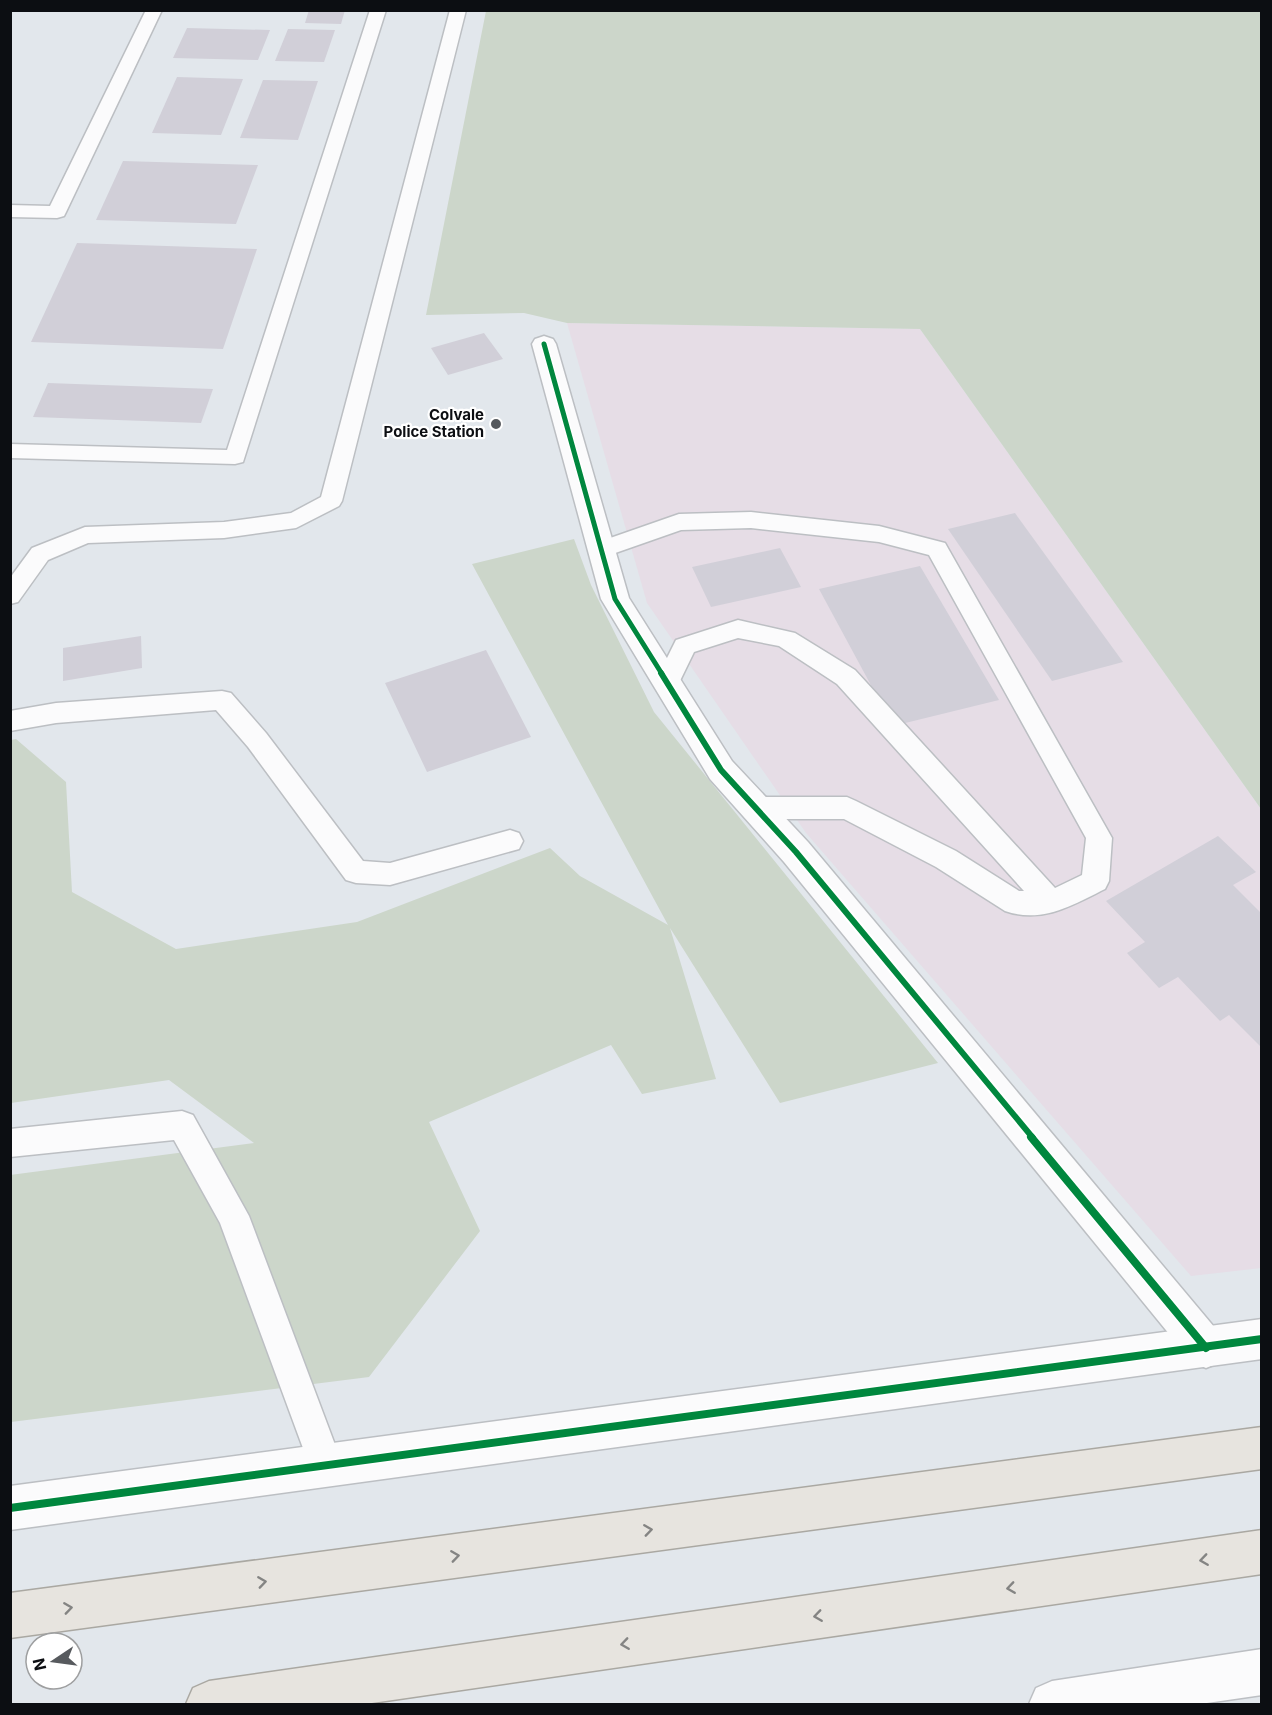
<svg xmlns="http://www.w3.org/2000/svg" width="1272" height="1715" font-family="Inter,sans-serif">
<style>
.commercial{fill:#e6dde6}
.green{fill:#ccd6ca}
.building{fill:#d1cfd8}
.lines{fill:none;stroke-linecap:round;stroke-linejoin:round}
.service-casing{stroke:#bcbfc3;stroke-width:3}
.minor-casing{stroke:#bcbfc3;stroke-width:3}
.tertiary-casing{stroke:#bcbfc3;stroke-width:3}
.trunk-casing{stroke:#aaa8a2;stroke-width:3}
.service{fill:#fbfbfc;fill-rule:evenodd}
.minor{fill:#fbfbfc;fill-rule:evenodd}
.tertiary{fill:#fbfbfc;fill-rule:evenodd}
.trunk{fill:#e7e4df;fill-rule:evenodd}
.cycleway-far2-casing{stroke:#fff;stroke-width:8}
.cycleway-far1-casing{stroke:#fff;stroke-width:10}
.cycleway-casing{stroke:#fff;stroke-width:11}
.cycleway-far2{stroke:#00873e;stroke-width:5}
.cycleway-far1{stroke:#00873e;stroke-width:6}
.cycleway{stroke:#00873e;stroke-width:8}
.oneway{stroke:#848483}
.poi-dot{fill:#575a5e;stroke:#fff;stroke-width:2}
.labels{text-anchor:middle;stroke-width:4.5;stroke-linejoin:round;paint-order:stroke}
.far-poi-label{font-size:15px;font-weight:bold;fill:#0c0e12;stroke:#fff;text-anchor:end}
</style>
<rect width="100%" height="100%" fill="#e2e7ec"/>
<!-- commercial -->
<polygon class="commercial" points="567,323 920,329 1261,809 1261,1268 1191,1276 806,833 647,603"/>
<!-- green -->
<g class="green">
<polygon points="486,11 1261,11 1261,809 920,329 567,323 524,313 426,315"/>
<polygon points="574,539 591,585 654,712 938,1063 780,1103 670,928 716,1079 642,1094 611,1045 429,1122 480,1231 369,1377 11,1422 10,1175 254,1143 169,1080 11,1103 11,740 16,739 66,782 72,892 176,949 357,922 550,848 580,876 668,925 472,564"/>
</g>
<!-- building -->
<g class="building">
<polygon points="309,10 345,10 341,24 305,23"/>
<polygon points="187,28 270,30 258,60 173,58"/>
<polygon points="288,29 335,30 324,62 275,61"/>
<polygon points="177,77 243,79 221,135 152,133"/>
<polygon points="263,80 318,81 298,140 240,138"/>
<polygon points="123,161 258,165 236,224 96,220"/>
<polygon points="77,243 257,249 223,349 31,342"/>
<polygon points="484,333 503,359 448,375 431,348"/>
<polygon points="48,383 213,389 201,423 33,417"/>
<polygon points="1015,513 1123,662 1052,681 948,529"/>
<polygon points="780,548 801,587 711,607 692,567"/>
<polygon points="920,566 999,700 893,726 819,589"/>
<polygon points="141,636 142,668 63,681 63,648"/>
<polygon points="486,650 531,737 427,772 385,683"/>
<polygon points="1218,836 1256,872 1233,885 1262,914 1262,1048 1229,1015 1220,1021 1178,977 1159,988 1127,953 1145,942 1106,901"/>
</g>
<g class="lines">
<defs>
<g id="service">
<polygon points="146,10 162,10 66,212 64,216 57,218 10,217 10,205 50,206"/>
<polygon points="370,10 386,10 243,462 235,464 10,458 10,444 227,450"/>
<polygon points="450,10 466,10 342,501 339,506 296,528 224,538 88,543 48,560 18,602 10,604 10,578 32,548 85,527 224,522 291,513 321,497"/>
<path d="M751,512L879,526L945,543L1112,838L1109,881L1105,889C1073,905 1042,924 1005,911L936,867L844,819H756L747,815L743,808L747,801L756,797H847L856,801L956,851L1019,891H1024L837,684L779,646L738,638L694,652L676,689L667,691L658,689L655,682L676,640L738,620L795,633L855,670L1055,888L1082,875L1086,838L929,555L879,542L751,528L681,530L601,558L593,556L589,550L593,544L679,514Z"/>
<polygon points="222,691 231,693 266,733 363,861 390,863 510,830 519,833 523,841 519,849 390,885 356,883 346,880 248,747 216,710 56,723 10,731 10,711 56,703"/>
<polygon points="182,1111 193,1115 249,1216 343,1466 338,1478 326,1483 314,1478 220,1223 174,1140 10,1157 10,1129"/>
</g>
<polygon id="minor" points="544,336 553,339 556,344 629,598 732,761 808,842 1220,1334 1226,1348 1220,1362 1206,1368 1192,1362 784,862 710,779 601,599 532,344 535,339"/>
<g id="tertiary">
<polygon points="1262,1319 1262,1359 10,1530 10,1486"/>
<polygon points="1262,1649 1262,1695 1200,1704 1029,1704 1036,1688 1052,1681"/>
</g>
<g id="trunk">
<polygon points="1262,1427 1262,1469 10,1638 10,1593"/>
<polygon points="1262,1530 1262,1574 365,1704 186,1704 193,1688 209,1681"/>
</g>
</defs>
<!-- service casing -->
<use href="#service" class="service-casing"/>
<!-- minor casing -->
<use href="#minor" class="minor-casing"/>
<!-- tertiary casing -->
<use href="#tertiary" class="tertiary-casing"/>
<!-- trunk casing -->
<use href="#trunk" class="trunk-casing"/>
<!-- service -->
<use href="#service" class="service"/>
<!-- minor -->
<use href="#minor" class="minor"/>
<!-- tertiary -->
<use href="#tertiary" class="tertiary"/>
<!-- trunk -->
<use href="#trunk" class="trunk"/>
<defs>
<polyline id="cycleway-far2" points="544,344 615,599 662,674"/>
<polyline id="cycleway-far1" points="661,673 721,770 796,852 1033,1138"/>
<g id="cycleway">
<polyline points="1031,1137 1206,1348"/>
<polyline points="10,1508 1262,1339"/>
</g>
</defs>
<!-- cycleway-far2 casing -->
<use href="#cycleway-far2" class="cycleway-far2-casing"/>
<!-- cycleway-far1 casing -->
<use href="#cycleway-far1" class="cycleway-far1-casing"/>
<!-- cycleway casing -->
<use href="#cycleway" class="cycleway-casing"/>
<!-- cycleway-far2 -->
<use href="#cycleway-far2" class="cycleway-far2"/>
<!-- cycleway-far1 -->
<use href="#cycleway-far1" class="cycleway-far1"/>
<!-- cycleway -->
<use href="#cycleway" class="cycleway"/>
</g>
<!-- one-way arrows -->
<defs><path id="oneway-chevron" d="M-2-3.5L2.5 0L-2 3.5" fill="none" stroke-width="1.6" stroke-linecap="round" stroke-linejoin="round" transform="scale(1.5)"/></defs>
<g class="oneway">
<use href="#oneway-chevron" transform="translate(648 1530) rotate(-8)"/>
<use href="#oneway-chevron" transform="translate(455 1556) rotate(-8)"/>
<use href="#oneway-chevron" transform="translate(1204 1560) rotate(172)"/>
<use href="#oneway-chevron" transform="translate(262 1582) rotate(-8)"/>
<use href="#oneway-chevron" transform="translate(1011 1588) rotate(172)"/>
<use href="#oneway-chevron" transform="translate(68 1608) rotate(-8)"/>
<use href="#oneway-chevron" transform="translate(818 1616) rotate(172)"/>
<use href="#oneway-chevron" transform="translate(625 1644) rotate(172)"/>
</g>
<!-- markers -->
<circle class="poi-dot" cx="496" cy="424" r="6"/>
<g class="labels">
<!-- far-poi labels -->
<g class="far-poi-label">
<text x="484" y="420">Colvale<tspan x="484" dy="17">Police Station</tspan></text>
</g>
</g>
<!-- border -->
<rect width="1272" height="1715" fill="none" stroke="#0c0e12" stroke-width="24"/>
<!-- north arrow -->
<g transform="translate(54 1661) rotate(257)"><circle r="28" fill="#ffffff" stroke="#9e9fa0" stroke-width="1.5"/>
<path d="M0-4.5L10 22L0 15L-10 22Z" fill="#575a5e"/>
<text y="-9" font-size="16" font-weight="bold" text-anchor="middle" fill="#0c0e12">N</text>
</g>
</svg>
